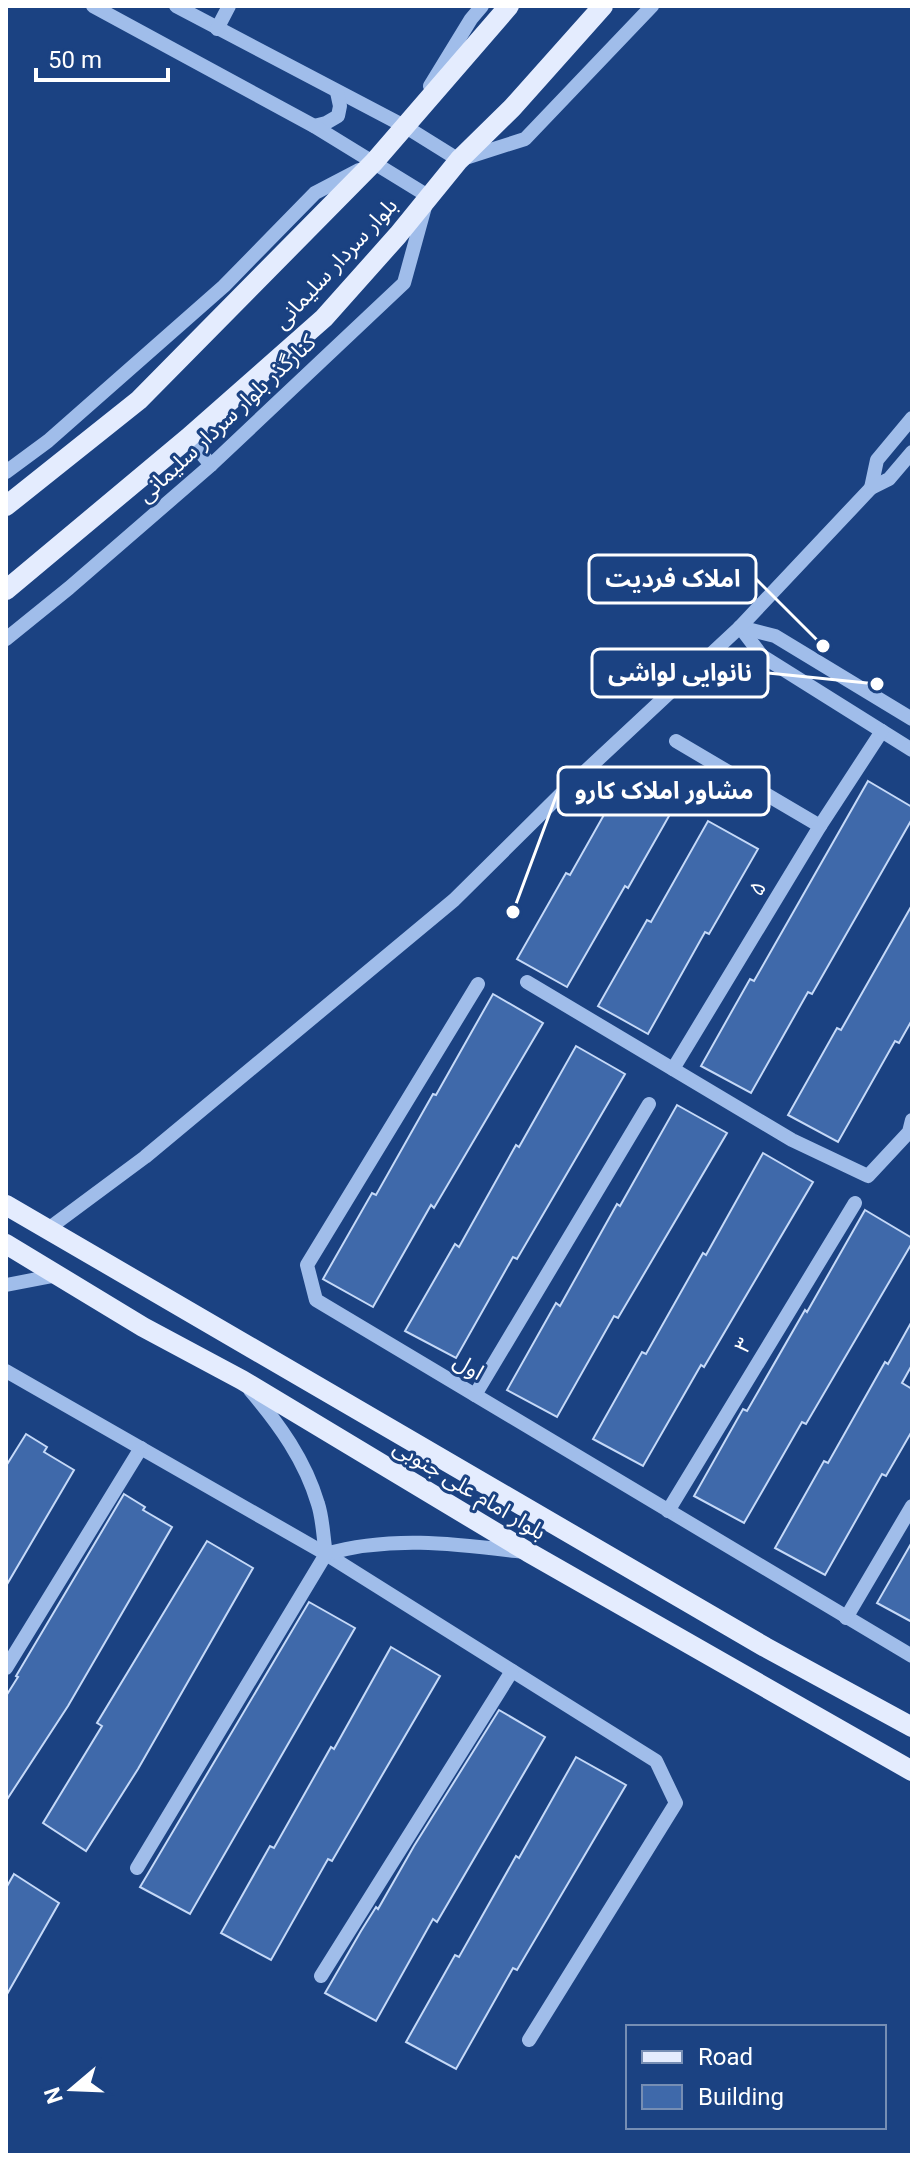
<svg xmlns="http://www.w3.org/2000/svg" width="918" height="2161" font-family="Roboto,'Noto Sans Arabic',sans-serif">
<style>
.building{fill:#3f69aa;stroke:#c5d9f8;stroke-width:2}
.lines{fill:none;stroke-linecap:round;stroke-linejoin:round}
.minor{stroke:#a0bdea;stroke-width:14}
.major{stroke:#e4ecfe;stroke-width:20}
.labels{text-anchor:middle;stroke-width:6;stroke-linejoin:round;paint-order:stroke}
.street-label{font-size:22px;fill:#fff;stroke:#1b4282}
.leader{fill:none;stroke:#fff;stroke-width:3}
.callout-dot{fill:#fff;stroke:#1b4282;stroke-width:3}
.callout{fill:#1b4282;stroke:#fff;stroke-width:3}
.callout-label{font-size:24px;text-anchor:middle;font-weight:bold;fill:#fff}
</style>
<rect width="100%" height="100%" fill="#1b4282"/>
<!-- building -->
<g class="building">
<polygon points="627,774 677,802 628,888 625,886 567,987 517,959 566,873 570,875"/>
<polygon points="868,781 912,807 912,819 812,994 808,992 751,1093 701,1066 750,979 754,981"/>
<polygon points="708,821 758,849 709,934 705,932 648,1034 598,1006 647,920 651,922"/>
<polygon points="912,905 912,1020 899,1043 895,1041 838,1142 788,1115 837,1028 841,1030"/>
<polygon points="493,994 543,1023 434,1208 431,1205 373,1307 323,1279 372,1193 376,1195 433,1094 436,1095"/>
<polygon points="576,1046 625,1074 517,1259 513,1257 456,1358 405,1331 455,1244 459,1247 516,1145 519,1147"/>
<polygon points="677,1105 727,1133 618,1318 614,1316 557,1417 507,1390 556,1303 560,1306 617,1204 620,1206"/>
<polygon points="763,1153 813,1182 704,1367 701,1365 643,1466 593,1439 642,1352 646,1354 703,1253 706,1255"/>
<polygon points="865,1210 912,1238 912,1243 806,1424 802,1422 744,1523 694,1496 743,1409 747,1411 805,1310 807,1312"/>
<polygon points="912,1321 912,1365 902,1383 912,1389 912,1431 886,1476 882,1474 825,1575 775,1548 824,1461 828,1463 885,1362 888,1364"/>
<polygon points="26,1434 47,1447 44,1452 74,1470 6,1586 6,1466"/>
<polygon points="124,1494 145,1507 143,1510 172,1527 68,1706 6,1801 6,1696 18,1677 16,1676"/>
<polygon points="207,1541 253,1568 138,1769 86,1851 43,1823 102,1726 97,1723"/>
<polygon points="912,1542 912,1622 877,1603"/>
<polygon points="309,1602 355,1628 190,1914 140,1887"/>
<polygon points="391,1647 440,1676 332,1861 328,1859 271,1960 221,1933 270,1846 274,1848 331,1747 334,1749"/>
<polygon points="499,1710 545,1737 437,1922 433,1919 376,2021 325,1993 361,1931 376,1907 378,1909 414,1846"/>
<polygon points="576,1757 626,1785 517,1970 513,1968 456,2069 406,2042 455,1955 459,1957 516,1856 519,1858"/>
<polygon points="14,1874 59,1903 6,1996 6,1888"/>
</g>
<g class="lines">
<!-- minor -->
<g class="minor">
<polyline points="176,6 406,127 459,160 525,139 652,6"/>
<polyline points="217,29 229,6"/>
<polyline points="430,86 471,19 482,6"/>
<polyline points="314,126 326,123 338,116 340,106 337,92"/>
<polyline points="188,438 211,465"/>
<polyline points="6,472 48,441 224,286 315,193 359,170"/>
<polyline points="871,488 877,460 912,418"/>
<polyline points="740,627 762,656 912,750"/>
<polyline points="740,627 775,636 912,719"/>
<polyline points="6,639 69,588 211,465 404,283 428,196 314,126 93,6"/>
<polyline points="676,741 820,826"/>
<polyline points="527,982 792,1140 868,1176 909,1132 912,1120"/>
<polyline points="478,984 307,1265 316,1300 912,1656"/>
<polyline points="673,1069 820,826 882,731"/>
<polyline points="48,1229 145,1157 454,900 561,794 740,627 871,488 889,479 912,452"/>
<polyline points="6,1285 58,1275"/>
<polyline points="6,1371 326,1554 656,1761 676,1803 529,2040"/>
<polyline points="475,1395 649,1104"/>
<polyline points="668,1511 855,1203"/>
<path d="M326,1554C391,1535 457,1544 524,1552"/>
<polyline points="846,1618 912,1506"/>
<polyline points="6,1668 141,1448"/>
<path d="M137,1868L326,1554C323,1537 323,1519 318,1504C305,1460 279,1424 250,1390"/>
<polyline points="321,1976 512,1671"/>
</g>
<!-- major -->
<g class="major">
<polyline points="6,506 139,400 374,162 509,6"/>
<polyline points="6,590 188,438 324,318 398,235 459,160 512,108 603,6"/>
<polyline points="6,1205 765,1647 912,1727"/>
<polyline points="6,1244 143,1327 242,1380 528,1552 912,1771"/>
</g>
</g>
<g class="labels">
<!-- street labels -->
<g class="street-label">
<text transform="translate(335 263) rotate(-47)" y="8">بلوار سردار سلیمانی</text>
<text transform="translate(226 418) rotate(-43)" y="8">کنارگذر بلوار سردار سلیمانی</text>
<text transform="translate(757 888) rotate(-59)" y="8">۵</text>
<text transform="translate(743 1345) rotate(-59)" y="8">۳</text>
<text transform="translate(469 1366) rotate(31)" y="8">اول</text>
<text transform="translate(470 1489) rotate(31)" y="8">بلوار امام علی جنوبی</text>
</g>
</g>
<!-- callouts -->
<path class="leader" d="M823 646L756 579M877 684L768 673M513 912L558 791"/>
<g class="callout-dot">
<circle cx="823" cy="646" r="8"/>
<circle cx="877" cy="684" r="8"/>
<circle cx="513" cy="912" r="8"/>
</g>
<g class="callout">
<rect x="589" y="555" width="167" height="48" rx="8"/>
<rect x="592" y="649" width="176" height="48" rx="8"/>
<rect x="558" y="767" width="211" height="48" rx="8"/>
</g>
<g class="callout-label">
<text x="673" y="587">املاک فردیت</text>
<text x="680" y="681">نانوایی لواشی</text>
<text x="664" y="799">مشاور املاک کارو</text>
</g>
<!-- border -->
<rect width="918" height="2161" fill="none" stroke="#ffffff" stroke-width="16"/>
<!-- legend -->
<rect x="626" y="2025" width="260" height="104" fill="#1b4282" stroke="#768eb4" stroke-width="2"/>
<rect x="642" y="2051" width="40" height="12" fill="#e4ecfe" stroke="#768eb4" stroke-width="2"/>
<text x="698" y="2065" font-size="24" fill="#ffffff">Road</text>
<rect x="642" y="2085" width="40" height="24" fill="#3f69aa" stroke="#768eb4" stroke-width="2"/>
<text x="698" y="2105" font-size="24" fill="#ffffff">Building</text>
<!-- north arrow -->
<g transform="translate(72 2089) rotate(251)" stroke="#1b4282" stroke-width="6" paint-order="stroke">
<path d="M0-6L14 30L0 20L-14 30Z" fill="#ffffff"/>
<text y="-12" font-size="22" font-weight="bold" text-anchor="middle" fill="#ffffff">N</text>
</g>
<!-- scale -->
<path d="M36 68v12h132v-12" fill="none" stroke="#ffffff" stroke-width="4"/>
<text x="48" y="68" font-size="24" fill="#ffffff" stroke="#1b4282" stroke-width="6" paint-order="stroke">50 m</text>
</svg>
